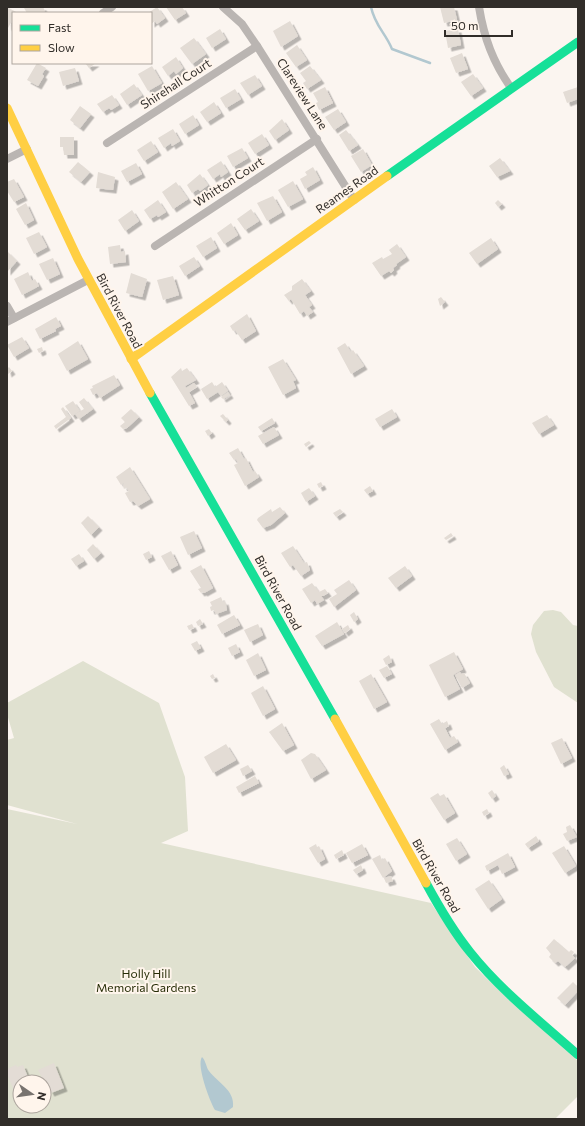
<svg xmlns="http://www.w3.org/2000/svg" width="585" height="1126" font-family="Commissioner,sans-serif">
<style>
.green{fill:#e0e1d0;fill-rule:evenodd}
.water{fill:#b2c8d0}
.lines{fill:none;stroke-linecap:round;stroke-linejoin:round}
.stream{stroke:#b2c8d0;stroke-width:2.5}
.building{fill:#e3dcd5;filter:url(#shadow)}
.street{stroke:#bab5b2;stroke-width:8}
.fast{stroke:#16e098;stroke-width:9}
.slow{stroke:#ffcf43;stroke-width:9}
.labels{text-anchor:middle;stroke-width:4;stroke-linejoin:round;paint-order:stroke}
.street-label{font-size:12px;fill:#312d29;stroke:#fff5ec}
.park-label{font-size:12px;fill:#272d07;stroke:#fff5ec}
</style>
<defs>
<filter id="shadow"><feDropShadow dx="3.5" dy="3.5" stdDeviation="0" flood-color="#0004"/></filter>
</defs>
<rect width="100%" height="100%" fill="#fbf5f0"/>
<!-- green -->
<g class="green">
<polygon points="553,610 561,612 573,625 578,626 578,703 554,687 536,652 531,634 533,625 544,611"/>
<path d="M83,661L159,703L185,777L188,831L161,843L431,903L475,967L512,1003L578,1061V1096L555,1119H7V809L77,824L7,805V740L14,738L7,714V703ZM20,1082H44V1106H20Z"/>
</g>
<!-- water -->
<path class="water" d="M202,1057C206,1061 206,1067 209,1071C218,1083 235,1090 233,1107L225,1113L215,1110C210,1102 196,1065 202,1057Z"/>
<g class="lines">
<!-- stream -->
<path class="stream" d="M371,7C375,26 385,32 392,49L430,63"/>
</g>
<!-- building -->
<g class="building">
<polygon points="7,7 18,13 13,13 13,19 8,28"/>
<polygon points="26,7 43,7 45,11 42,13 27,13 24,8"/>
<polygon points="157,7 165,18 157,24 155,21 151,24 151,13 148,13"/>
<polygon points="166,7 182,7 186,13 175,20"/>
<polygon points="440,7 454,7 457,20 444,23"/>
<polygon points="290,21 298,36 281,47 273,31"/>
<polygon points="220,29 226,39 212,48 206,38"/>
<polygon points="458,29 461,45 448,48 445,31"/>
<polygon points="194,38 206,54 192,64 180,48"/>
<polygon points="297,45 307,60 296,67 286,53"/>
<polygon points="462,53 468,69 456,73 450,58"/>
<polygon points="176,57 183,68 176,74 174,71 168,76 162,67"/>
<polygon points="37,63 46,68 42,74 44,76 38,86 27,80"/>
<polygon points="85,63 96,63 89,68"/>
<polygon points="152,66 162,83 148,91 138,74"/>
<polygon points="310,66 321,80 307,89 303,83 306,81 300,73"/>
<polygon points="75,68 79,81 63,86 59,72"/>
<polygon points="473,74 483,88 471,96 461,82"/>
<polygon points="255,75 262,86 248,95 240,83"/>
<polygon points="134,84 142,95 127,105 120,94"/>
<polygon points="325,87 333,103 319,110 316,103 318,102 313,93"/>
<polygon points="578,87 578,99 567,103 563,92"/>
<polygon points="235,89 241,99 226,108 220,98"/>
<polygon points="112,95 119,105 111,110 109,108 103,112 97,104"/>
<polygon points="214,102 221,113 207,122 200,112"/>
<polygon points="80,106 91,114 80,128 70,120"/>
<polygon points="338,109 346,122 334,130 325,117"/>
<polygon points="193,115 199,125 185,134 179,124"/>
<polygon points="282,119 289,130 275,140 269,131"/>
<polygon points="173,129 180,141 172,146 171,143 164,148 158,138"/>
<polygon points="346,130 358,145 349,151 339,135"/>
<polygon points="262,134 269,145 255,154 248,143"/>
<polygon points="60,137 74,137 74,155 64,155 63,147 60,147"/>
<polygon points="151,141 158,152 144,161 137,150"/>
<polygon points="242,148 248,158 233,167 227,156"/>
<polygon points="363,149 372,165 361,172 351,156"/>
<polygon points="500,158 510,171 497,177 489,166"/>
<polygon points="221,161 228,172 221,177 220,174 213,179 207,170"/>
<polygon points="78,162 90,172 81,182 69,172"/>
<polygon points="136,163 142,174 127,182 121,171"/>
<polygon points="313,167 320,180 305,189 300,179 307,175 305,172"/>
<polygon points="98,172 115,177 113,190 96,188"/>
<polygon points="200,174 208,185 200,191 198,189 192,193 187,185"/>
<polygon points="14,179 24,197 14,202 7,191 7,182"/>
<polygon points="293,181 303,199 288,207 278,190"/>
<polygon points="176,182 188,199 173,209 162,192"/>
<polygon points="273,196 282,212 267,221 257,203"/>
<polygon points="158,200 166,212 158,217 157,215 150,219 144,210"/>
<polygon points="498,200 502,204 498,207 495,203"/>
<polygon points="26,203 34,220 25,225 16,209"/>
<polygon points="251,209 259,221 245,230 237,219"/>
<polygon points="132,210 139,221 125,231 118,220"/>
<polygon points="231,223 238,235 224,244 217,233"/>
<polygon points="39,232 47,247 34,254 26,238"/>
<polygon points="211,237 217,248 203,257 196,246"/>
<polygon points="491,238 498,249 477,264 469,253"/>
<polygon points="397,244 406,257 396,264 397,265 393,268 394,270 391,273 389,271 381,276 372,263 382,257 383,259 392,254 389,250"/>
<polygon points="120,245 121,252 125,251 126,262 110,264 108,247"/>
<polygon points="7,251 17,261 7,272"/>
<polygon points="194,257 200,266 185,276 179,266"/>
<polygon points="53,258 60,274 47,280 39,264"/>
<polygon points="28,272 32,281 35,279 39,286 22,295 14,279"/>
<polygon points="131,273 147,279 142,297 126,293"/>
<polygon points="173,276 179,295 163,300 157,280"/>
<polygon points="302,279 311,291 305,295 312,305 309,307 313,312 307,316 304,311 300,314 291,299 289,301 284,295 292,290 292,286"/>
<polygon points="441,297 445,302 440,306 438,299"/>
<polygon points="247,314 256,331 242,340 235,330 233,331 230,326"/>
<polygon points="56,317 61,326 55,329 56,331 40,339 35,329"/>
<polygon points="22,337 29,348 14,357 7,345"/>
<polygon points="78,341 88,359 67,371 58,354"/>
<polygon points="345,343 351,352 353,350 364,366 351,374 337,348"/>
<polygon points="42,347 43,351 39,353 37,349"/>
<polygon points="283,359 296,380 293,381 296,388 283,395 268,367"/>
<polygon points="9,367 12,371 8,374 7,369"/>
<polygon points="181,368 182,371 187,368 196,380 185,386 186,388 194,383 197,387 189,392 195,403 189,406 171,377"/>
<polygon points="114,375 120,385 100,398 97,393 93,395 90,389 93,388 92,386"/>
<polygon points="212,382 215,387 222,382 228,391 221,396 218,392 207,399 201,389"/>
<polygon points="228,392 230,395 223,399 221,397"/>
<polygon points="84,398 93,409 79,419 75,414 84,409 79,402"/>
<polygon points="73,401 80,411 72,416 65,406"/>
<polygon points="63,407 71,418 56,429 54,426 66,417 61,409"/>
<polygon points="131,409 139,417 127,428 123,429 120,426 125,422 121,418"/>
<polygon points="392,409 397,417 380,427 375,419"/>
<polygon points="223,414 228,420 226,422 220,416"/>
<polygon points="547,415 554,425 539,434 532,423"/>
<polygon points="272,418 275,423 261,431 258,427"/>
<polygon points="274,427 279,435 263,444 258,436"/>
<polygon points="209,429 212,433 208,436 205,431"/>
<polygon points="309,441 311,443 306,447 304,444"/>
<polygon points="238,448 244,459 246,458 253,472 255,471 259,477 245,486 234,465 238,463 236,459 234,460 229,453"/>
<polygon points="130,467 150,499 138,506 133,501 130,502 125,493 129,491 126,487 124,488 123,485 124,483 121,485 116,477"/>
<polygon points="321,482 323,486 319,488 317,484"/>
<polygon points="370,486 373,491 367,494 364,490"/>
<polygon points="309,488 315,496 306,502 301,493"/>
<polygon points="280,507 285,513 271,525 263,528 257,520 258,518 271,509 272,512"/>
<polygon points="340,509 343,512 336,517 333,513"/>
<polygon points="88,516 99,527 91,535 81,523"/>
<polygon points="194,531 202,548 188,555 180,537"/>
<polygon points="451,533 453,536 446,540 444,538"/>
<polygon points="93,544 101,553 94,559 87,550"/>
<polygon points="293,546 304,563 307,562 310,570 301,576 293,565 290,567 281,553"/>
<polygon points="149,551 152,557 146,560 143,554"/>
<polygon points="171,551 178,565 169,570 161,556"/>
<polygon points="79,554 84,561 76,566 71,559"/>
<polygon points="201,565 213,588 204,593 203,592 201,593 198,589 201,588 190,571"/>
<polygon points="405,566 412,576 396,588 388,578"/>
<polygon points="349,580 356,590 334,607 329,599 337,594 334,590"/>
<polygon points="312,583 319,592 325,589 328,593 323,596 321,596 324,600 317,604 315,600 311,603 302,589"/>
<polygon points="221,597 223,602 225,601 227,610 216,614 214,610 211,611 210,607 212,606 210,602"/>
<polygon points="354,612 358,619 354,622 350,615"/>
<polygon points="234,615 240,625 222,634 217,625"/>
<polygon points="200,619 203,624 198,626 196,622"/>
<polygon points="337,622 344,634 322,646 315,636"/>
<polygon points="192,624 194,628 189,630 187,626"/>
<polygon points="258,624 263,635 250,642 244,630"/>
<polygon points="348,625 350,629 345,633 342,629"/>
<polygon points="197,641 201,648 195,651 191,644"/>
<polygon points="236,644 240,652 232,656 228,648"/>
<polygon points="454,652 463,669 453,675 460,689 445,697 429,665"/>
<polygon points="258,653 266,670 254,676 246,660"/>
<polygon points="389,655 392,662 386,665 383,659"/>
<polygon points="387,666 392,674 384,678 379,670"/>
<polygon points="460,672 461,674 464,673 470,683 462,688 455,675"/>
<polygon points="213,674 215,678 212,679 210,676"/>
<polygon points="371,674 387,702 374,709 359,681"/>
<polygon points="263,686 275,709 263,716 251,693"/>
<polygon points="439,719 442,724 447,721 449,726 445,728 450,738 454,736 458,742 445,750 430,724"/>
<polygon points="282,723 294,745 283,751 269,732"/>
<polygon points="562,738 572,758 561,764 551,743"/>
<polygon points="226,744 236,760 213,773 204,757"/>
<polygon points="311,753 315,754 326,770 311,779 301,760"/>
<polygon points="248,765 252,771 243,776 240,769"/>
<polygon points="504,765 509,774 504,776 500,768"/>
<polygon points="255,776 259,783 239,793 236,787"/>
<polygon points="492,790 496,796 492,799 488,793"/>
<polygon points="438,793 440,796 444,794 455,813 444,820 430,798"/>
<polygon points="487,809 489,813 484,816 482,812"/>
<polygon points="570,825 577,837 567,841 563,834 567,832 566,827"/>
<polygon points="536,836 539,841 528,848 525,844"/>
<polygon points="457,838 467,854 456,861 446,844"/>
<polygon points="316,844 317,847 319,846 325,859 318,863 309,848"/>
<polygon points="362,844 368,855 352,863 346,853"/>
<polygon points="564,846 576,866 565,873 552,853"/>
<polygon points="342,850 344,855 336,859 334,855"/>
<polygon points="508,853 515,867 502,874 498,865 487,871 485,866"/>
<polygon points="380,855 382,860 385,858 392,871 383,878 372,859"/>
<polygon points="361,865 363,870 356,874 353,870"/>
<polygon points="391,876 393,881 386,883 384,878"/>
<polygon points="489,880 502,899 488,909 475,889"/>
<polygon points="554,939 569,952 571,950 574,952 572,955 575,958 565,967 558,961 555,963 549,957 551,954 546,948"/>
<polygon points="573,982 578,987 578,991 565,1005 557,998"/>
<polygon points="54,1063 64,1088 51,1093 38,1070"/>
<polygon points="16,1065 17,1067 23,1065 30,1082 20,1082 20,1094 16,1095 7,1074 7,1069"/>
</g>
<g class="lines">
<!-- street -->
<g class="street">
<polyline points="223,7 242,24 257,46 354,200"/>
<path d="M479,7C484,38 493,62 511,88"/>
<polyline points="103,13 112,7"/>
<polyline points="107,143 257,46"/>
<polyline points="7,159 27,149"/>
<polyline points="155,246 317,139"/>
<polyline points="7,306 14,318"/>
<polyline points="7,322 88,280"/>
</g>
<!-- fast -->
<g class="fast">
<polyline points="387,176 578,42"/>
<polyline points="150,393 335,719"/>
<path d="M426,883C439,907 453,931 470,952C501,991 541,1022 578,1055"/>
</g>
<!-- slow -->
<g class="slow">
<polyline points="7,108 78,259 150,393"/>
<polyline points="131,359 387,176"/>
<polyline points="335,719 426,883"/>
</g>
</g>
<g class="labels">
<!-- street labels -->
<g class="street-label">
<text transform="translate(176 84) rotate(-33)" y="4">Shirehall Court</text>
<text transform="translate(302 94) rotate(57)" y="4">Clareview Lane</text>
<text transform="translate(229 182) rotate(-33)" y="4">Whitton Court</text>
<text transform="translate(347 190) rotate(-35)" y="4">Reames Road</text>
<text transform="translate(119 311) rotate(62)" y="4">Bird River Road</text>
<text transform="translate(278 593) rotate(61)" y="4">Bird River Road</text>
<text transform="translate(436 876) rotate(60)" y="4">Bird River Road</text>
</g>
<!-- park labels -->
<g class="park-label">
<text x="146" y="978">Holly Hill<tspan x="146" dy="14">Memorial Gardens</tspan></text>
</g>
</g>
<!-- border -->
<rect width="585" height="1126" fill="none" stroke="#312d29" stroke-width="16"/>
<!-- legend -->
<rect x="12" y="12" width="140" height="52" fill="#fff5ec" stroke="#ada59e"/>
<rect x="20" y="25" width="20" height="6" fill="#16e098" stroke="#ada59e"/>
<text x="48" y="32" font-size="12" fill="#312d29">Fast</text>
<rect x="20" y="45" width="20" height="6" fill="#ffcf43" stroke="#ada59e"/>
<text x="48" y="52" font-size="12" fill="#312d29">Slow</text>
<!-- north arrow -->
<g transform="translate(32 1094) rotate(103)"><circle r="19" fill="#fff5ec" stroke="#ada59e"/>
<path d="M0-3L7 15L0 10L-7 15Z" fill="#78736f"/>
<text y="-6" font-size="11" font-weight="bold" text-anchor="middle" fill="#312d29">N</text>
</g>
<!-- scale -->
<path d="M445 30v6h67v-6" fill="none" stroke="#312d29" stroke-width="2"/>
<text x="451" y="30" font-size="12" fill="#312d29" stroke="#fff5ec" stroke-width="3" paint-order="stroke">50 m</text>
</svg>
